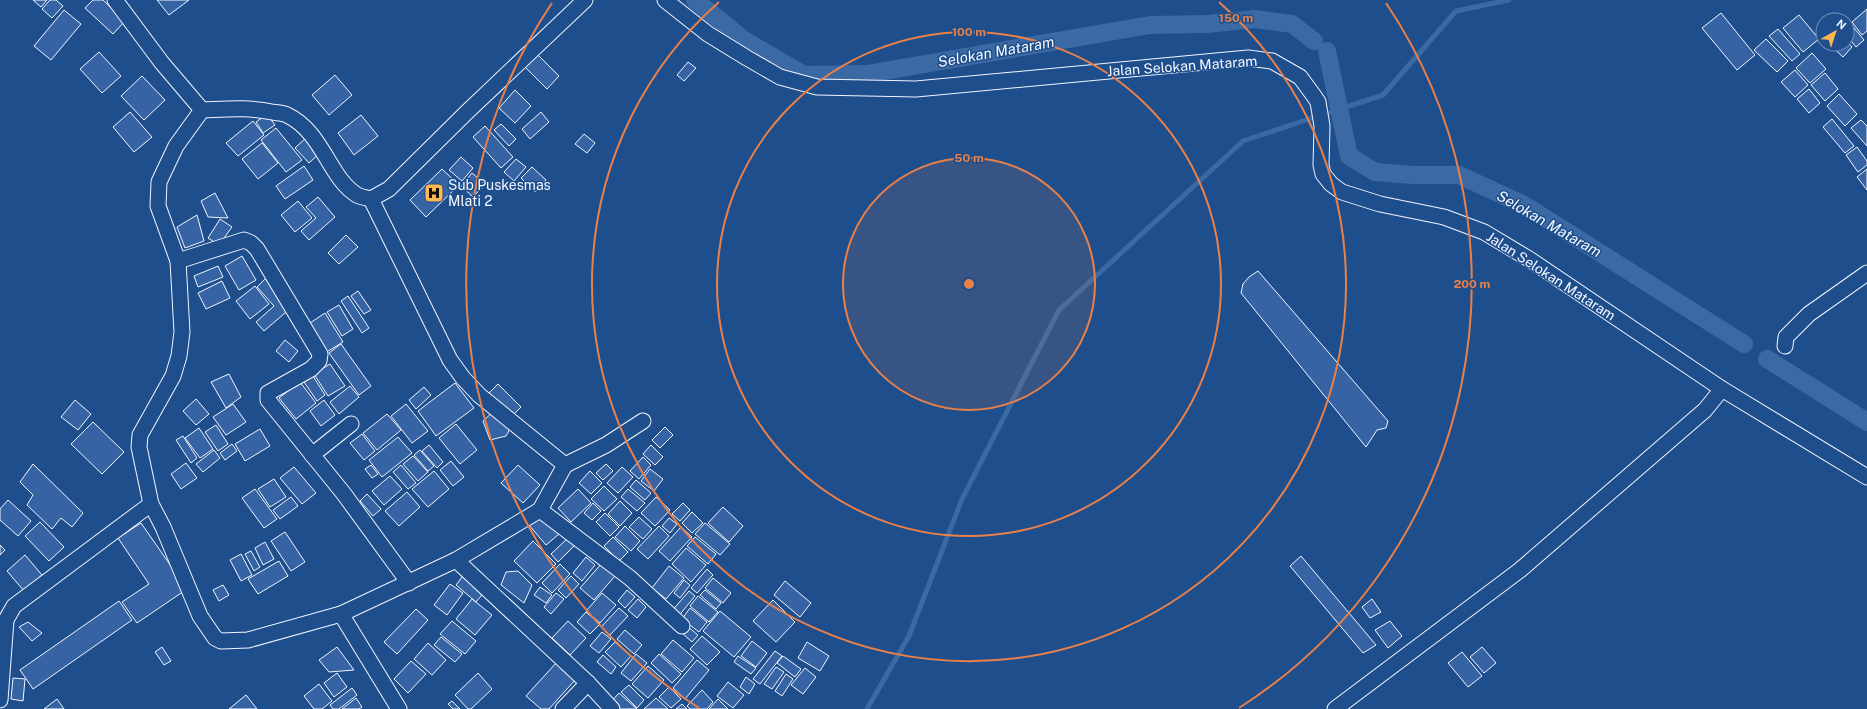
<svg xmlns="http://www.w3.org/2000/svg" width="1867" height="709" font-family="'Public Sans',sans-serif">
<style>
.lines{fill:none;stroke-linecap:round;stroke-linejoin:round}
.stream{stroke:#3b69a3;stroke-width:5}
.canal{stroke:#3b69a3;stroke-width:18}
.building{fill:#3563a3;stroke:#f2f6ff}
.street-casing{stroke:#f2f6ff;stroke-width:17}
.street{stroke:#1f4e8c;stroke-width:15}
.ring{fill:none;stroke:#ea8049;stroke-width:2}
.labels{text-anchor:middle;stroke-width:3;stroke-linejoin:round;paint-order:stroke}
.street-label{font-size:14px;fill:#f2f6ff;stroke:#1f4e8c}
.poi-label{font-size:14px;fill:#f2f6ff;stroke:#1f4e8c;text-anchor:start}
.water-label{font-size:15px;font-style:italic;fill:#f2f6ff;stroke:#1f4e8c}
.centre{fill:#ea8049;stroke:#1f4e8c;stroke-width:2}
.ring-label{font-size:12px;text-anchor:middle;font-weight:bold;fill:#ea8049;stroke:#1f4e8c;stroke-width:3;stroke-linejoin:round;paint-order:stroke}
</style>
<rect width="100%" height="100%" fill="#1f4e8c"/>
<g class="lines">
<!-- stream -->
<g class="stream">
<polyline points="1349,106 1383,95 1456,11 1509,0"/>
<polyline points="1329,113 1332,112"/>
<polyline points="867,709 909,636 962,499 1059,310 1243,141 1312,118"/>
</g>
<!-- canal -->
<g class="canal">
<polyline points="695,0 744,40 804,75 867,74 1150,25 1207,24 1255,19 1292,24 1314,41"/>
<polyline points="1327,51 1349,156 1375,172 1413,175 1459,175 1526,206 1744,344"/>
<polyline points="1767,359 1867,422"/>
</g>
</g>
<!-- building -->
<g class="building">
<polygon points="33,0 47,0 41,7"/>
<polygon points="50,0 56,0 63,6 52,18 42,9"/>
<polygon points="93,0 103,0 125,21 113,34 85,8"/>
<polygon points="157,0 189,0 169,15"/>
<polygon points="1867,9 1867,31 1862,35 1852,22"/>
<polygon points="64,10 81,24 51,60 34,46"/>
<polygon points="1721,13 1755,55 1737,70 1702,28"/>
<polygon points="1799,15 1819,39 1803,52 1783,28"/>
<polygon points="1850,23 1864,40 1856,47 1847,36 1847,26"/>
<polygon points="1778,29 1800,54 1792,61 1769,36"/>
<polygon points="1766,39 1788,61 1777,72 1754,50"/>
<polygon points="1847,42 1852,47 1843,57 1829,44 1847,44"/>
<polygon points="99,52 121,76 102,93 80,69"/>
<polygon points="536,53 559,76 547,89 524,66"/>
<polygon points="1812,53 1826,69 1810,83 1796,68"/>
<polygon points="688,62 696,68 684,81 677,75"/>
<polygon points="1795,70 1808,85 1795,97 1781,82"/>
<polygon points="1825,73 1838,89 1825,101 1811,85"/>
<polygon points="335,75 352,95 329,115 312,95"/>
<polygon points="142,76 165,100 144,120 121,96"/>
<polygon points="1809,89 1820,103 1809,113 1797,99"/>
<polygon points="515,90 531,106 515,123 499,108"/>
<polygon points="1839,94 1857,114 1845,126 1827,106"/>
<polygon points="130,112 152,137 134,152 113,127"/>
<polygon points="541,112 549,122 530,139 522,129"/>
<polygon points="267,114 275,125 263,133 256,122"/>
<polygon points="361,115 378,136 354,155 338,133"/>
<polygon points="1832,119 1854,146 1845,153 1823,127"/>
<polygon points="1861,120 1867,126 1867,146 1851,128"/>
<polygon points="253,121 264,135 238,156 226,143"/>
<polygon points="501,124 516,139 509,146 494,130"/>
<polygon points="485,126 513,157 501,168 473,137"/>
<polygon points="276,128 302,160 286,172 261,140"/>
<polygon points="584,134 595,143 587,153 575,144"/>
<polygon points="307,137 321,152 309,163 295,148"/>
<polygon points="262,143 278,163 258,179 242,159"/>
<polygon points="1857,147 1867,161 1867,165 1858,172 1846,155"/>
<polygon points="461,157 473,168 462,181 449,170"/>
<polygon points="516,159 526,167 514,181 504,172"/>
<polygon points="304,166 313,180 285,199 276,186"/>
<polygon points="532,167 546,180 535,192 521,178"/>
<polygon points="442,169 459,185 426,217 410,200"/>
<polygon points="1867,169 1867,190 1857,177"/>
<polygon points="472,173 485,184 473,197 461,186"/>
<polygon points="215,193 228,218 208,217 201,201"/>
<polygon points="318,197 335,217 309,240 301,231 316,218 306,207"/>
<polygon points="298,201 312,218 295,232 281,215"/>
<polygon points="197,215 204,241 185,248 177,227"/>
<polygon points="220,219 232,227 219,245 208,238"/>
<polygon points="346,235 358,247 339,264 328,253"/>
<polygon points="242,256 256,280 239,290 225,266"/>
<polygon points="218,266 223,277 198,287 194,276"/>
<polygon points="1258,271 1388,421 1386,428 1377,430 1366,447 1241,293 1243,284 1249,277"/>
<polygon points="266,278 292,307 264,331 256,322 274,306 257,287"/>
<polygon points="222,281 230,298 206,309 198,293"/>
<polygon points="255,286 269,304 250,319 236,301"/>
<polygon points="358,291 371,310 364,314 351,296"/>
<polygon points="348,296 369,328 362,333 341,301"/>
<polygon points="339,305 353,329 342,336 327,312"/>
<polygon points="325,313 343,342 325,353 307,325"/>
<polygon points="285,340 298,351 289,362 276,351"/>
<polygon points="341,344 371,386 359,395 329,353"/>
<polygon points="330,364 345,386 328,396 314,374"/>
<polygon points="311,373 325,395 317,401 302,379"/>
<polygon points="229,374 241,397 226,408 211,382"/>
<polygon points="300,382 316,403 296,419 279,398"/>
<polygon points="455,383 474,408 436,436 418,411"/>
<polygon points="498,384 521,407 511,417 488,394"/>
<polygon points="350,386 359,397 339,414 330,402"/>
<polygon points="424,387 431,395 416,409 409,400"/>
<polygon points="196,399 209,414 196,425 183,411"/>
<polygon points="75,400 91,414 78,430 61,417"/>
<polygon points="324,400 335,415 321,426 310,411"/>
<polygon points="233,404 246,422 226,435 213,417"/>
<polygon points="406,404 428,431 412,443 391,416"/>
<polygon points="493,412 511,427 506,436 490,440 483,421"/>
<polygon points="387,414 401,430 377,450 363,433"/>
<polygon points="93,422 124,452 102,474 71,444"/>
<polygon points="456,424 477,450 460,464 439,438"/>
<polygon points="216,425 228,444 218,451 205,432"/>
<polygon points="665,427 673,435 660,448 652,440"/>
<polygon points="199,428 213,449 200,458 185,438"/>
<polygon points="260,429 270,446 245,461 235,444"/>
<polygon points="362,434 375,451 364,460 350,443"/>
<polygon points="183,436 197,458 191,463 176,440"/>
<polygon points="398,437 412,453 382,477 369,460"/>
<polygon points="232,444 237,451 225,460 220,453"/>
<polygon points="429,445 443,462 437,468 422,451"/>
<polygon points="651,445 663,457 655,465 643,454"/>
<polygon points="214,450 220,458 203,472 196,464"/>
<polygon points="420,450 434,466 428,471 414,455"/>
<polygon points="413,456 428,472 418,481 403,464"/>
<polygon points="643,457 651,465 639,479 630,471"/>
<polygon points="451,461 464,477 453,486 440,470"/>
<polygon points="186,463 197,478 181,489 171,474"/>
<polygon points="33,464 83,513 72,527 61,518 52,529 27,505 33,495 20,482"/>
<polygon points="606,464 613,471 603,480 596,473"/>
<polygon points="371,465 378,474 372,478 365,469"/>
<polygon points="401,465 416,483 408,489 393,472"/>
<polygon points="518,465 540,485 523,503 501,483"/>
<polygon points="294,467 316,493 302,504 280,478"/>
<polygon points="622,467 633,477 618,493 607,483"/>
<polygon points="650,469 663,479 654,491 641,481"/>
<polygon points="434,471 449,489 428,507 412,489"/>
<polygon points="590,471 602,483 591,494 579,483"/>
<polygon points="390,476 402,489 384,505 372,491"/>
<polygon points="274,479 286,497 270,507 258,489"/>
<polygon points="636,480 651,493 645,500 630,487"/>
<polygon points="604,486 617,499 604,511 591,499"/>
<polygon points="255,489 277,519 264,528 242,498"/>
<polygon points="578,489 591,503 571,522 558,508"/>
<polygon points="628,489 645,503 637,511 621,497"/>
<polygon points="407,492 420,507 399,526 385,511"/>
<polygon points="367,494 381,509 373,516 360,501"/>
<polygon points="291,497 298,506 280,519 273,510"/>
<polygon points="656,497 670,510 655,526 641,513"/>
<polygon points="8,500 31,521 18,536 0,520 0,509"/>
<polygon points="620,501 632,513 620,526 608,514"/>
<polygon points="593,503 601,511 592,520 584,513"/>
<polygon points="683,503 690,510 680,521 672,514"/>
<polygon points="723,507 743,526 729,542 708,523"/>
<polygon points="692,512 703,523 692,533 682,523"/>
<polygon points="605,513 619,527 610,536 596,522"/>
<polygon points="539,517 559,534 546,545 528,524"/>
<polygon points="639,517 652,529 643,539 629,527"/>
<polygon points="669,518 677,524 670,533 662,526"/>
<polygon points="40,522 64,547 49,561 25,536"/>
<polygon points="141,523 187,589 137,623 122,602 149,584 118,538"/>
<polygon points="705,523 730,544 720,555 695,534"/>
<polygon points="625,526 640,541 631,551 615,537"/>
<polygon points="659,526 669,536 648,559 637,549"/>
<polygon points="681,527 692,537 670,561 659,551"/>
<polygon points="285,532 305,562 291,571 271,541"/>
<polygon points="569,537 576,544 558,562 551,554"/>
<polygon points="613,537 628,552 619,561 604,546"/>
<polygon points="695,537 716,554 708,564 687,546"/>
<polygon points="533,541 556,564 537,583 514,561"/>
<polygon points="265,542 274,559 263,565 255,548"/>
<polygon points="0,545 5,550 0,555"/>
<polygon points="686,548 706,565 691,582 672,564"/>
<polygon points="251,551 260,567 254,571 245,554"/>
<polygon points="241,554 252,575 241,581 230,560"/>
<polygon points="25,555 42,575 24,591 7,571"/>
<polygon points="1301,556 1376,645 1363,653 1290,566"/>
<polygon points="586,557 595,565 582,581 573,573"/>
<polygon points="279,561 288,576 258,594 248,579"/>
<polygon points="602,563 616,575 594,600 580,588"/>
<polygon points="560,564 570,574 552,593 542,583"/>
<polygon points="669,566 684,578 666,599 652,588"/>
<polygon points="707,569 713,575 697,593 691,588"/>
<polygon points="518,571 532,585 524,603 501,585 506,572"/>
<polygon points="465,573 486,590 476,602 456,585"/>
<polygon points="571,576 579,584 566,598 558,590"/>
<polygon points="713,578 731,593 723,603 705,588"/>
<polygon points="684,580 690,585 680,598 674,593"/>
<polygon points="785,581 811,603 800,617 774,595"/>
<polygon points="450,584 463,593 447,615 434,605"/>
<polygon points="223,585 229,595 219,601 213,590"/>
<polygon points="540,587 552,595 546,603 534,595"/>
<polygon points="627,590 635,597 625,608 618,601"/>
<polygon points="705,590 721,603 716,609 700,595"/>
<polygon points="689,591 695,596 677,618 671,612"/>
<polygon points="556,593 564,599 551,614 544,607"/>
<polygon points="602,593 616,605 600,623 586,611"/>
<polygon points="698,596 718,612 709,622 690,606"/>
<polygon points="472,599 492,615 475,635 456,619"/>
<polygon points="638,599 646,607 637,618 628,610"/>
<polygon points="1372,599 1381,612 1370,618 1362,607"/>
<polygon points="773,600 795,622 776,642 753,621"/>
<polygon points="119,601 132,620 33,689 20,670"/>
<polygon points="619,608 628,616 610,635 601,627"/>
<polygon points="690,608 707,622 699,632 682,619"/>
<polygon points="416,609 428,620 397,654 384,642"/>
<polygon points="720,611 751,637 734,657 703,631"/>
<polygon points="586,612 600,624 590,634 577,622"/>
<polygon points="452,621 476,641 465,654 440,634"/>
<polygon points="568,621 586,638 570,655 552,638"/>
<polygon points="1390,621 1402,636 1388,648 1375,630"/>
<polygon points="28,622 42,633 32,641 19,627"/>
<polygon points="687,626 698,635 692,642 682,633"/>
<polygon points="625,630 642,645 634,654 617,639"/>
<polygon points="602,632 611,639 599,653 590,646"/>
<polygon points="702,636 720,652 707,665 690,649"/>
<polygon points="441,637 462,654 455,662 434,645"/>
<polygon points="673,640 694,658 682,672 661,654"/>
<polygon points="752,641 767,653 756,667 741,656"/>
<polygon points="615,642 631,656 621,667 605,652"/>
<polygon points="807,642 829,656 820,671 798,658"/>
<polygon points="428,643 446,660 432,675 414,659"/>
<polygon points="162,647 171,661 164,665 155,652"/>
<polygon points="337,647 354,670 329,672 319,660"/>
<polygon points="1482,647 1496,663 1484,673 1470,657"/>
<polygon points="775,651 782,656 760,684 753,679"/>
<polygon points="1462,652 1482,676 1468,687 1448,663"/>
<polygon points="636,654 647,663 631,681 621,673"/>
<polygon points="659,654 681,674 672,683 651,663"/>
<polygon points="603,655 616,667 611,674 597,662"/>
<polygon points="738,656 756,668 751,674 734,662"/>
<polygon points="783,656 801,669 795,677 777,663"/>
<polygon points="697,660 709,670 685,699 673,688"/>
<polygon points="411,661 426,674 408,693 394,679"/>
<polygon points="556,663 575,680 549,709 541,709 526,696"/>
<polygon points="648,666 664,680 648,698 632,684"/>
<polygon points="776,667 784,672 772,689 764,684"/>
<polygon points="805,668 816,677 803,694 791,685"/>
<polygon points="337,673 347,687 334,697 324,683"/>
<polygon points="478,673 492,689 471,709 468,709 455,695"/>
<polygon points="786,674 793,679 782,696 775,691"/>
<polygon points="746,677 755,684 749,694 740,687"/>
<polygon points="13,678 25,679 23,701 11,699"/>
<polygon points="728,682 744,695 733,708 717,696"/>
<polygon points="319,684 332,701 322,709 314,709 304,696"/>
<polygon points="629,685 644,700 637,708 621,692"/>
<polygon points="669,687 681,699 671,708 659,697"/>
<polygon points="352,688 357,695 339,709 333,709 330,705"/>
<polygon points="702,690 713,702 707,709 690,709 687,706"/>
<polygon points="619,693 637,709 617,709 610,703"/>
<polygon points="246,695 257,709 229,709"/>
<polygon points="356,698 362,707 359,709 342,709"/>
<polygon points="656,698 668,709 644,709"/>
<polygon points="57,699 64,709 44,709"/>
<polygon points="718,699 728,709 709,709"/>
<polygon points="452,701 460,709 453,709 448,704"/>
<polygon points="682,704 687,709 676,709"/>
</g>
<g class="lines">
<defs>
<g id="street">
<polyline points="115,0 162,63 202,110 176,146 159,182 158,206 178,261 182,332 179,356 173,376 140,435 139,447 151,504 163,527 200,616 215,638 221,641 248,640 341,614 456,560 540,510 565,465 479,395 463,378 450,360 371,199"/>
<polyline points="665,0 708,34 747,58 780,77 817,87 916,89 1248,58 1272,61 1300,77 1314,96 1318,102 1322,126 1321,165 1323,174 1331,184 1342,192 1380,204 1444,217 1484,232 1529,259 1722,389 1867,477"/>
<path d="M202,110C228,109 247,107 272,112C277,113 283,113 287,115C323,132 329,178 357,195C361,197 367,198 371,199L389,189L467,112L585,0"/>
<polyline points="178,261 244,240 251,243 257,249 320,354 319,361 311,369 268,393 268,400 344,494 409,583"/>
<polyline points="1785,346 1786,337 1809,314 1867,273"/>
<polyline points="312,455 351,424"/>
<polyline points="565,465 606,445 643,421"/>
<polyline points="540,510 630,578 682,626"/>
<polyline points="456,560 588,683 612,709"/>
<polyline points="341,614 399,709"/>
<polyline points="0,700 6,620 14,606 151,504"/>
<polyline points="563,709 588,683"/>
<polyline points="1335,709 1520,570 1705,410 1722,389"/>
</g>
</defs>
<!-- street casing -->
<use href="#street" class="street-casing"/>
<!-- street -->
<use href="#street" class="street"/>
</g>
<!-- distance rings -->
<circle cx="969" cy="284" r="126" fill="#ea8049" fill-opacity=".12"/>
<g class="ring">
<circle cx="969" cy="284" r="126"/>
<circle cx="969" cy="284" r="252"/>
<path d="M1219 2A377 377 0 1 1 719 2"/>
<path d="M699 708A503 503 0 0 1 552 3M1386 3A503 503 0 0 1 1239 708"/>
</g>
<!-- icons -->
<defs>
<symbol id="hospital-square" viewBox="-11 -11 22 22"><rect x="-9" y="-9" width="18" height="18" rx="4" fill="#ffb74d" stroke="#1f4e8c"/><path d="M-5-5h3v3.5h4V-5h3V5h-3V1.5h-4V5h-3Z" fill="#111"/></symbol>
</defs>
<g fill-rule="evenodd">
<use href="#hospital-square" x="423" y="182" width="22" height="22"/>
</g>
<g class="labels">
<!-- street labels -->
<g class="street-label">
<text transform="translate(1182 66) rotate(-4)" y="5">Jalan Selokan Mataram</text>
<text transform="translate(1551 276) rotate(33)" y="5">Jalan Selokan Mataram</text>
</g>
<!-- poi labels -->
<g class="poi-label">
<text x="448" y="190">Sub Puskesmas<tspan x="448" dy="16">Mlati 2</tspan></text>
</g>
<!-- water labels -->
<g class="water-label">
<text transform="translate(996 52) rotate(-10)" y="5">Selokan Mataram</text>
<text transform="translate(1549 224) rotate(30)" y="5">Selokan Mataram</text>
</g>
</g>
<circle cx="969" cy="284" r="6" class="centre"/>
<g class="ring-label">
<text x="1236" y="22">150 m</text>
<text x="969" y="36">100 m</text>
<text x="969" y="162">50 m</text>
<text x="1472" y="288">200 m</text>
</g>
<!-- north arrow -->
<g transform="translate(1835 32) rotate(39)"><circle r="19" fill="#1f4e8c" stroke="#7391ba"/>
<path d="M0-3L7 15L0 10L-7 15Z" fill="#ffb74d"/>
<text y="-6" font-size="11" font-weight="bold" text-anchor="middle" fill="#f2f6ff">N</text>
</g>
</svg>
